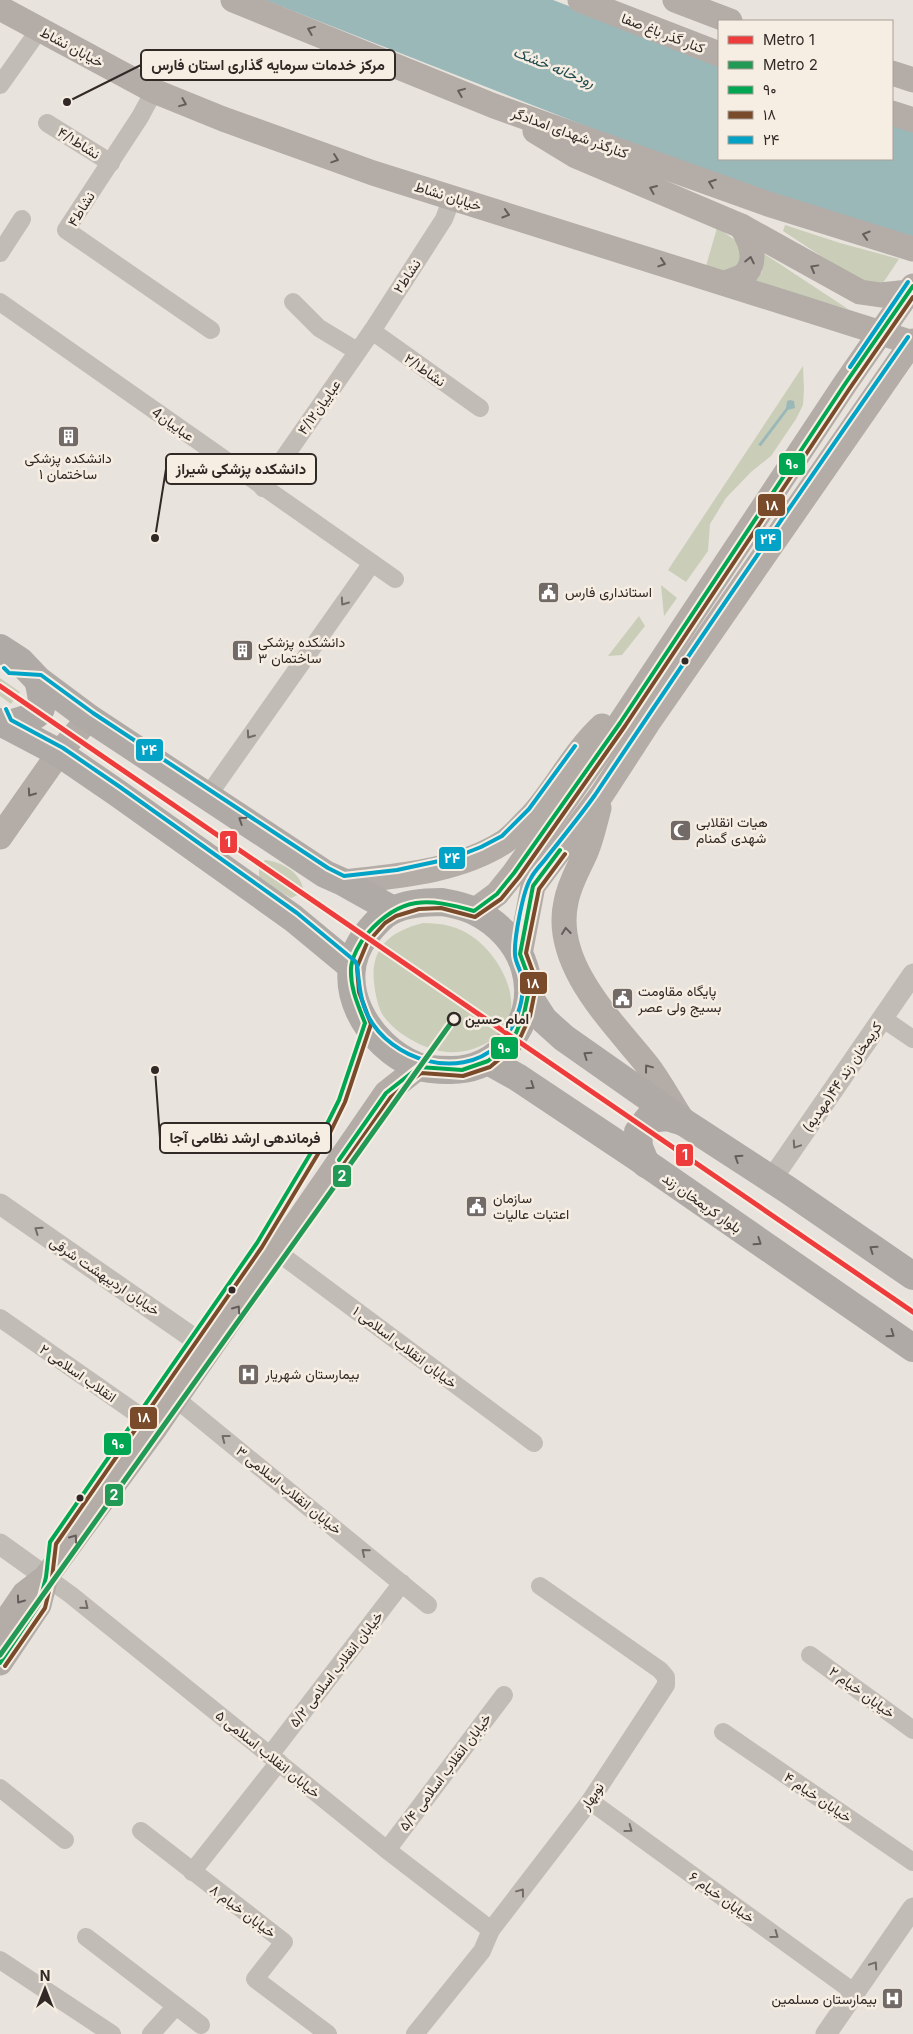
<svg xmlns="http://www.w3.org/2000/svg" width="913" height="2034" font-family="Inter,Vazirmatn,sans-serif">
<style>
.green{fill:#caceb8}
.water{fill:#9bb8b9}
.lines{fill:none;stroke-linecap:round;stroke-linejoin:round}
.minor{stroke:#c2bcb6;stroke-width:18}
.tertiary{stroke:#c2bcb6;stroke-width:21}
.secondary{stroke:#b3aca7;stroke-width:25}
.primary{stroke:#b0aaa6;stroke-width:28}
.bus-1-casing{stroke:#f7eee3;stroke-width:8}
.bus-2-casing{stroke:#f7eee3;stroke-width:8}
.bus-3-casing{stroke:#f7eee3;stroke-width:8}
.bus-1{stroke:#00a651;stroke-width:4}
.bus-2{stroke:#7a4b2a;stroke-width:4}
.bus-3{stroke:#02a3c6;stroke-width:4}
.metro-1-casing{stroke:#f7eee3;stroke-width:9}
.metro-2-casing{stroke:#f7eee3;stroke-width:9}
.metro-1{stroke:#ee3c3c;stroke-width:5}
.metro-2{stroke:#229954;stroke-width:5}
.oneway{stroke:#655d5a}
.oneway2{stroke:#726b67}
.oneway3{stroke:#645d59}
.bus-dot{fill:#312926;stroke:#f7eee3;stroke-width:2}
.stop-dot{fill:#f7eee3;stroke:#312926;stroke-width:2.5}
.labels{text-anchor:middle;stroke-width:5;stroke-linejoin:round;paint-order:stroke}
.street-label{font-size:14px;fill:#312926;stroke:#f7eee3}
.poi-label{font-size:14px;fill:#312926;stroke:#f7eee3;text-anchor:start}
.stop-label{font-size:14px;font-weight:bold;fill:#312926;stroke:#f7eee3;text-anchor:start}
.water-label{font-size:15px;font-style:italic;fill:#1f4b4f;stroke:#f7eee3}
.leader{fill:none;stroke:#312926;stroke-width:2}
.callout-dot{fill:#312926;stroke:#f7eee3;stroke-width:2}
.callout{fill:#f7eee3;stroke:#312926;stroke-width:2}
.callout-label{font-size:15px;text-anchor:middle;font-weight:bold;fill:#312926}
.line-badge{stroke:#f7eee3;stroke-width:2}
.badge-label{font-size:14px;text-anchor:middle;font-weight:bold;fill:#fff}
</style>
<rect width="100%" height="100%" fill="#e9e3dd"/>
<!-- green -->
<g class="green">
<polygon points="785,225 840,243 899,259 883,283 859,281 783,231"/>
<path d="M717,228C723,232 732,237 737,242C746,253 740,268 730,274L706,266Z"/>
<polygon points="763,253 848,309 753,282 762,272"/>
<polygon points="803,366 804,389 803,405 796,419 771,456 751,472 726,498 710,524 708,551 686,582 668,570"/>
<polygon points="661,585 677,598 664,616"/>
<polygon points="639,616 645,626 622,655 608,656"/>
<polygon points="0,678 20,692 11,704 0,696"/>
<path d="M265,860C280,861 302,873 303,890L298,895L291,898L259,879V867Z"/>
<path d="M423,923C442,923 458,926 473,937C504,959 532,1016 490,1041C459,1060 430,1053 402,1034C395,1029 385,1020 381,1012C377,1003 375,992 374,983C370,947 391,931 423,923Z"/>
</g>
<!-- water -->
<g class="water">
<polygon points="265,0 553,0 719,63 719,159 892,159 892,124 913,130 913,237 763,191 583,125"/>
<polygon points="790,400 794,401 795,408 788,410 761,446 758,445 786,408 787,401"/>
</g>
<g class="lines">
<!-- minor -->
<g class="minor">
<polyline points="0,85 39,30"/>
<polyline points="154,91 140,117 66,230 211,330"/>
<polyline points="47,123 111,163"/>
<polyline points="0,253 22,219"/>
<polyline points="0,302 395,579"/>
<polyline points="293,302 319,328 357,351"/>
<polyline points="372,331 480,408"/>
<polyline points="263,488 372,331 444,219 452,198"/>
<polyline points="207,797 372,563"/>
<polyline points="882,1018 913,1039"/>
<polyline points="276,1251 534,1443"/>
<polyline points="0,1318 156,1427"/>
<polyline points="175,1398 428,1605"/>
<polyline points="46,1577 71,1595 387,1850 491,1930"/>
<polyline points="810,1655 913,1730"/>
<polyline points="723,1732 913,1862"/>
<polyline points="270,1755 402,1583"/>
<polyline points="0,1788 65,1840"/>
<polyline points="590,1801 855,1993"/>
<polyline points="141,1831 284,1942 255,1979 328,2034"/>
<polyline points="387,1850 504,1695"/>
<polyline points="192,1872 279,1762"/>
<polyline points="86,1937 201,2025"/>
<polyline points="0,1960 112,2034"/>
<polyline points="151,2034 176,2006"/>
<polyline points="415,2034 482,1951 491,1930 590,1801 666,1685 666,1677 660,1670 540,1586"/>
</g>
<!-- tertiary -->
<g class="tertiary">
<polyline points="771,1180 913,974"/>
<polyline points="0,1204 209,1349"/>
<polyline points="0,1544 46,1577"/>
<polyline points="826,2034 913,1908"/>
</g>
<!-- secondary -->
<g class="secondary">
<polyline points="233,0 494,106 768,204 913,249"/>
<polyline points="580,0 719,54"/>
<polyline points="675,0 730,21"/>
<polyline points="0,8 154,91 223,119 373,173 913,343"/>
<polyline points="892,73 913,80"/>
<polyline points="892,113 913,120"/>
<polyline points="535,131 576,156 741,226 860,292 881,295 909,292"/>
<path d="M725,283C731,280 739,279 744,275C759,261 750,240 741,226"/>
<path d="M599,808C595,823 592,838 586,852C579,868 569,884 566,902C552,964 613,1022 648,1066C661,1083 671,1103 683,1121"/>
<polyline points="0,837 59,753 89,718"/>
<path d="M343,882C397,876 457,872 504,842C514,835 525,822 534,813C558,785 575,751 602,726"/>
<polyline points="474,911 497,894 514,873 620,723 845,384 913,286"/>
<polyline points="520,954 533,886 602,794 648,723 913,341"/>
<polyline points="0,1629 24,1594 46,1577 156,1427 386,1093 419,1067"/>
<polyline points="0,1663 39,1605 46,1577"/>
</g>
<!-- primary -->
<g class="primary">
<polyline points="0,648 20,661 38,680 89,718 325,874 343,882 393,910"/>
<polyline points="0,722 59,753 116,792 293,918 351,966"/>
<path d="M6,725C39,714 48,719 38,680"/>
<path d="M442,902C453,904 464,906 474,911C525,936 546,994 510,1041C495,1060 475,1070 451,1070C441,1070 427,1070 417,1066C368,1046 329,983 366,935C373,926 382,915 393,910C408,903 426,902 442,902Z"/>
<polyline points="528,995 544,1020 564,1038 685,1123 788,1190 913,1276"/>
<polyline points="488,1061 517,1077 637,1157 913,1348"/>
<polyline points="646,1164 639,1147 638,1132 648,1119 667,1117 683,1122"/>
</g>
<defs>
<g id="bus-1">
<polyline points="339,1160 386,1093 419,1067 462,1070 488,1061 504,1048 516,1033 524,1014 528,995 527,973 520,954 533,886 560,850"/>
<path d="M0,1663L39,1605L46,1577L50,1542L257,1243L321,1136L339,1100L365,1023C358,1005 350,988 351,968C352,957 360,942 367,934C401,895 428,898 474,911L497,894L514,873L620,723L845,384L913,286"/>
</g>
<g id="bus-2">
<polyline points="344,1164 391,1097 421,1073 463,1076 490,1067 508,1052 521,1036 530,1016 534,996 533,972 526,953 539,889 565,854"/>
<polyline points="5,1666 45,1608 52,1578 56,1544 262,1247 327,1139 345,1102 371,1024 359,992 357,967 367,943 385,923 396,916 419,909 441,908 475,917 501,899 519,877 625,726 850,388 913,297"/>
</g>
<g id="bus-3">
<polyline points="850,367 908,282"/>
<polyline points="4,668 9,673 41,675 93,713 328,868 344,876 397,870 453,858 481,847 502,836 529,809 575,746"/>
<path d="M6,709L11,720L63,748L120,787L297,913L355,961L357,965C359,982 360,1000 368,1016C391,1060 458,1081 497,1046C515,1030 527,998 521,974C519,967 515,961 515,954C514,939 523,890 531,878C535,870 542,864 547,857C563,837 580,816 595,795C698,641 802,489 908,337"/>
</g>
</defs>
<!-- bus-1 casing -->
<use href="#bus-1" class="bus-1-casing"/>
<!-- bus-2 casing -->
<use href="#bus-2" class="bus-2-casing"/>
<!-- bus-3 casing -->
<use href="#bus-3" class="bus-3-casing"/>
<!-- bus-1 -->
<use href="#bus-1" class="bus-1"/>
<!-- bus-2 -->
<use href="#bus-2" class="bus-2"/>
<!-- bus-3 -->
<use href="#bus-3" class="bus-3"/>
<defs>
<polyline id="metro-1" points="0,686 913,1312"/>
<polyline id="metro-2" points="0,1655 456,1016"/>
</defs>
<!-- metro-1 casing -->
<use href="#metro-1" class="metro-1-casing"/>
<!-- metro-2 casing -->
<use href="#metro-2" class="metro-2-casing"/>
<!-- metro-1 -->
<use href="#metro-1" class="metro-1"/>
<!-- metro-2 -->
<use href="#metro-2" class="metro-2"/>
</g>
<!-- one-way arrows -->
<defs><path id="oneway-chevron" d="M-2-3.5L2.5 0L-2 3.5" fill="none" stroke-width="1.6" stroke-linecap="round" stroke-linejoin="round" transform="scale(1.25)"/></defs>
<g class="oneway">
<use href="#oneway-chevron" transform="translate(311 30) rotate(-158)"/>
<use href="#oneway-chevron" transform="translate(461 92) rotate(-158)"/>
<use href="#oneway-chevron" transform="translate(183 103) rotate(22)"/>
<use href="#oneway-chevron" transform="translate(335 159) rotate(19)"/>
<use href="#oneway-chevron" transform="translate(712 183) rotate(-160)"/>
<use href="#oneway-chevron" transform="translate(653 189) rotate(-157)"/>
<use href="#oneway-chevron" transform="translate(506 214) rotate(17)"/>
<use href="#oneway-chevron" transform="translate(866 235) rotate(-163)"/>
<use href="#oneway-chevron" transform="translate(750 260) rotate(-78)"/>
<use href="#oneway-chevron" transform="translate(662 263) rotate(18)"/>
<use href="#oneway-chevron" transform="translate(814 268) rotate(-151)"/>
<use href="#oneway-chevron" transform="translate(31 793) rotate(125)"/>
<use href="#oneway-chevron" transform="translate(566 931) rotate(-97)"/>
<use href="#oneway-chevron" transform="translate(648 1068) rotate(-127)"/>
<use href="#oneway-chevron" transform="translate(237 1309) rotate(-55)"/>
<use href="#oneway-chevron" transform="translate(74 1538) rotate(-54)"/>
<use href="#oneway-chevron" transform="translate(20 1600) rotate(126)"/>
</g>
<g class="oneway2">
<use href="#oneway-chevron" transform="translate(344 602) rotate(125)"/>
<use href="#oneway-chevron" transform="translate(250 735) rotate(125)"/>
<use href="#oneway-chevron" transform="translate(796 1145) rotate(124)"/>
<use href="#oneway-chevron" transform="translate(38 1230) rotate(-145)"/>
<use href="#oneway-chevron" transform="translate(225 1438) rotate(-142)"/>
<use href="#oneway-chevron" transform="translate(365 1552) rotate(-140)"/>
<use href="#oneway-chevron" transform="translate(85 1606) rotate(39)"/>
<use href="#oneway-chevron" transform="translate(629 1829) rotate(36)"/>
<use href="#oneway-chevron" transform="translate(521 1892) rotate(-53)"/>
<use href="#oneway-chevron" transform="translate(775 1935) rotate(36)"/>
<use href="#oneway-chevron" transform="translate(874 1965) rotate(-56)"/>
</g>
<g class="oneway3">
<use href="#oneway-chevron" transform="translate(242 820) rotate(-147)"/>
<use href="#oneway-chevron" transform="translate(587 1055) rotate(-145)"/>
<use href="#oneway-chevron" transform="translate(531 1086) rotate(34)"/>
<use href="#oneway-chevron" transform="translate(738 1158) rotate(-147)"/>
<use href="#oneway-chevron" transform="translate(758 1242) rotate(34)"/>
<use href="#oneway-chevron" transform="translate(873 1249) rotate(-145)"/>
<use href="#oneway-chevron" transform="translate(891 1334) rotate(35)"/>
</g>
<!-- icons -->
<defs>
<symbol id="building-square" viewBox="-11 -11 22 22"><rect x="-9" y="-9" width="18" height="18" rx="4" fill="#716a66" stroke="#f7eee3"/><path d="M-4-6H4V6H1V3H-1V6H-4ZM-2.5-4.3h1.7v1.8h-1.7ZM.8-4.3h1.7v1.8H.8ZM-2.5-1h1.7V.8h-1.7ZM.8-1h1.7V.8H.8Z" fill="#fff"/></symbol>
<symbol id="civic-square" viewBox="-11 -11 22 22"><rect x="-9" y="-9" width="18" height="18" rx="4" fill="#716a66" stroke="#f7eee3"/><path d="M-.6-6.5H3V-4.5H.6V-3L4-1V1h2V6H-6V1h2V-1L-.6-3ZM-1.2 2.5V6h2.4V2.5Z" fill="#fff"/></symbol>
<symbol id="mosque-square" viewBox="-11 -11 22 22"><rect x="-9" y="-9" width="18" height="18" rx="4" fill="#716a66" stroke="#f7eee3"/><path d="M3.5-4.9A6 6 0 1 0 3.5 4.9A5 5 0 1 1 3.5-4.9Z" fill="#fff"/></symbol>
<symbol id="hospital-square" viewBox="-11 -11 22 22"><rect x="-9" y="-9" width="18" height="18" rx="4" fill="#716a66" stroke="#f7eee3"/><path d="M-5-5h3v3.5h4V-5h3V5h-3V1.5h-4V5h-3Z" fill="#fff"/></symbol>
</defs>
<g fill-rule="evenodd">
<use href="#building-square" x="56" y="424" width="25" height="25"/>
<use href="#civic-square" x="536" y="580" width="25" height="25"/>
<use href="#building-square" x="230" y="638" width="25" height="25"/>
<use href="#mosque-square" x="668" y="818" width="25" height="25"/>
<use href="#civic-square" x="610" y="986" width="25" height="25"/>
<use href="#civic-square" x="464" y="1194" width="25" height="25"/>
<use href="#hospital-square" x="236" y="1362" width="25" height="25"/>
<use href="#hospital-square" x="880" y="1986" width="25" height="25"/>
</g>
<!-- markers -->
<g class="bus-dot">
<circle cx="685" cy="661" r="4.5"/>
<circle cx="232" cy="1290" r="4.5"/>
<circle cx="80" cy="1498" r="4.5"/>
</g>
<circle class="stop-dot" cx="454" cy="1019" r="6"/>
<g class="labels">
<!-- street labels -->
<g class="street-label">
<text transform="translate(663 33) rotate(21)" y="5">کنار گذر باغ صفا</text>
<text transform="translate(72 47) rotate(28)" y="5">خیابان نشاط</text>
<text transform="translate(570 133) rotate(20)" y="5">کنارگذر شهدای امدادگر</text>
<text transform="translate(79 143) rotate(32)" y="5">نشاط۴/۱</text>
<text transform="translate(448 196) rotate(17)" y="5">خیابان نشاط</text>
<text transform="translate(81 209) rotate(-58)" y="5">نشاط۴</text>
<text transform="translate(407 276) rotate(-57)" y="5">نشاط۲</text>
<text transform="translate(425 370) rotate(35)" y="5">نشاط۲/۱</text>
<text transform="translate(319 407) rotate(-55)" y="5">عباییان۴/۱۲</text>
<text transform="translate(173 424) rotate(35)" y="5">عباییان4</text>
<text transform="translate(842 1077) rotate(-56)" y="5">کریمخان زند ۴۴(مهدیه)</text>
<text transform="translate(702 1203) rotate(35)" y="5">بلوار کریمخان زند</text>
<text transform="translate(105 1276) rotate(34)" y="5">خیابان اردیبهشت شرقی</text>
<text transform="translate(405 1347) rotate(37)" y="5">خیابان انقلاب اسلامی ۱</text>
<text transform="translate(78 1373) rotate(35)" y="5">۲ انقلاب اسلامی</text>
<text transform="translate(289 1490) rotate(39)" y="5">خیابان انقلاب اسلامی ۳</text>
<text transform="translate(336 1669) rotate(-52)" y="5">خیابان انقلاب اسلامی ۵/۲</text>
<text transform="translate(862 1692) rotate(36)" y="5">خیابان خیام ۲</text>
<text transform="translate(268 1754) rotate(39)" y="5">خیابان انقلاب اسلامی ۵</text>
<text transform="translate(445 1772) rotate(-53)" y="5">خیابان انقلاب اسلامی ۵/۴</text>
<text transform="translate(592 1796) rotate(-55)" y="5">نوبهار</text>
<text transform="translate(818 1797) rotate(34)" y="5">خیابان خیام ۴</text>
<text transform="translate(722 1897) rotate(36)" y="5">خیابان خیام ۶</text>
<text transform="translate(243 1911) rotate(37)" y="5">خیابان خیام ۸</text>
</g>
<!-- poi labels -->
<g class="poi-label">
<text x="68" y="463" text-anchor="middle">دانشکده پزشکی<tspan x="68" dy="16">ساختمان ۱</tspan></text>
<text x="565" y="597">استانداری فارس</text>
<text x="258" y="647">دانشکده پزشکی<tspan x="258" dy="16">ساختمان ۳</tspan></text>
<text x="696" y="827">هیات انقلابی<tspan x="696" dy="16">شهدی گمنام</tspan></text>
<text x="638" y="996">پایگاه مقاومت<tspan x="638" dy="16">بسیج ولی عصر</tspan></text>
<text x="493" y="1203">سازمان<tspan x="493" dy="16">اعتبات عالیات</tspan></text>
<text x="265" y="1379">بیمارستان شهریار</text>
<text x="877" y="2004" text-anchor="end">بیمارستان مسلمین</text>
</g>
<!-- stop labels -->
<g class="stop-label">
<text x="465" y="1024">امام حسین</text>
</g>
<!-- water labels -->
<g class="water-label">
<text transform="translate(554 67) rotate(22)" y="5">رودخانه خشک</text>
</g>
</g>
<!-- callouts -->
<path class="leader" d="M67 102L141 65M155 538L166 469M155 1070L160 1138"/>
<g class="callout-dot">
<circle cx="67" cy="102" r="5"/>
<circle cx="155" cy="538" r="5"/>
<circle cx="155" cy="1070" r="5"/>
</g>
<g class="callout">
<rect x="141" y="50" width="254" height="30" rx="5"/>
<rect x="166" y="454" width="150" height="30" rx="5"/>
<rect x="160" y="1123" width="171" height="30" rx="5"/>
</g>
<g class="callout-label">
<text x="268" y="70">مرکز خدمات سرمایه گذاری استان فارس</text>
<text x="241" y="474">دانشکده پزشکی شیراز</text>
<text x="245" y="1143">فرماندهی ارشد نظامی آجا</text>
</g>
<g class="line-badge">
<rect x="778" y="452" width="28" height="24" rx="5" fill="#00a651"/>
<rect x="757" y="493" width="29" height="24" rx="5" fill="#7a4b2a"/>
<rect x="754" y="528" width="28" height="24" rx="5" fill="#02a3c6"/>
<rect x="135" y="738" width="29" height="24" rx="5" fill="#02a3c6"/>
<rect x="219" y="830" width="19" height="24" rx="5" fill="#ee3c3c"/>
<rect x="438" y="846" width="28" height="24" rx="5" fill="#02a3c6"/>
<rect x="519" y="971" width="29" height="24" rx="5" fill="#7a4b2a"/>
<rect x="490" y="1036" width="29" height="24" rx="5" fill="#00a651"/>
<rect x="675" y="1143" width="19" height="24" rx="5" fill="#ee3c3c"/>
<rect x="332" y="1164" width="20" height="24" rx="5" fill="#229954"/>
<rect x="129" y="1406" width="29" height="24" rx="5" fill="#7a4b2a"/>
<rect x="103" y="1432" width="29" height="24" rx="5" fill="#00a651"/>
<rect x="104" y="1483" width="20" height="24" rx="5" fill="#229954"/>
</g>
<g class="badge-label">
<text x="792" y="469">۹۰</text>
<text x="772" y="510">۱۸</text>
<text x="768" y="544">۲۴</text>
<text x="149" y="755">۲۴</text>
<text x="228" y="847">1</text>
<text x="452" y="863">۲۴</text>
<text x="533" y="988">۱۸</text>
<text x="504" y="1053">۹۰</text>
<text x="685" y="1160">1</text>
<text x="342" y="1181">2</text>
<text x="144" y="1422">۱۸</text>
<text x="118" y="1449">۹۰</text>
<text x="114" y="1500">2</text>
</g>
<!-- legend -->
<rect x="718" y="20" width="175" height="140" fill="#f7eee3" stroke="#a89f97"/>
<rect x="728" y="36" width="25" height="8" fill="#ee3c3c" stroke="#a89f97"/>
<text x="763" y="45" font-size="15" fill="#312926">Metro 1</text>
<rect x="728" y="61" width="25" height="8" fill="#229954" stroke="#a89f97"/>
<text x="763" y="70" font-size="15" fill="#312926">Metro 2</text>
<rect x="728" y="86" width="25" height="8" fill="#00a651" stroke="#a89f97"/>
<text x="763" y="95" font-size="15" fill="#312926">۹۰</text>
<rect x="728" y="111" width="25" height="8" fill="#7a4b2a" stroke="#a89f97"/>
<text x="763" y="120" font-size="15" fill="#312926">۱۸</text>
<rect x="728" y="136" width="25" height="8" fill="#02a3c6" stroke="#a89f97"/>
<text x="763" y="145" font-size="15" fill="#312926">۲۴</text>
<!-- north arrow -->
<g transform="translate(45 1989)" stroke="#f7eee3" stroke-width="4" paint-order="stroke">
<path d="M0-4L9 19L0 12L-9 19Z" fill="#312926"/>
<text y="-8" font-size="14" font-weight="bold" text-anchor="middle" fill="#312926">N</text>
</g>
</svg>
